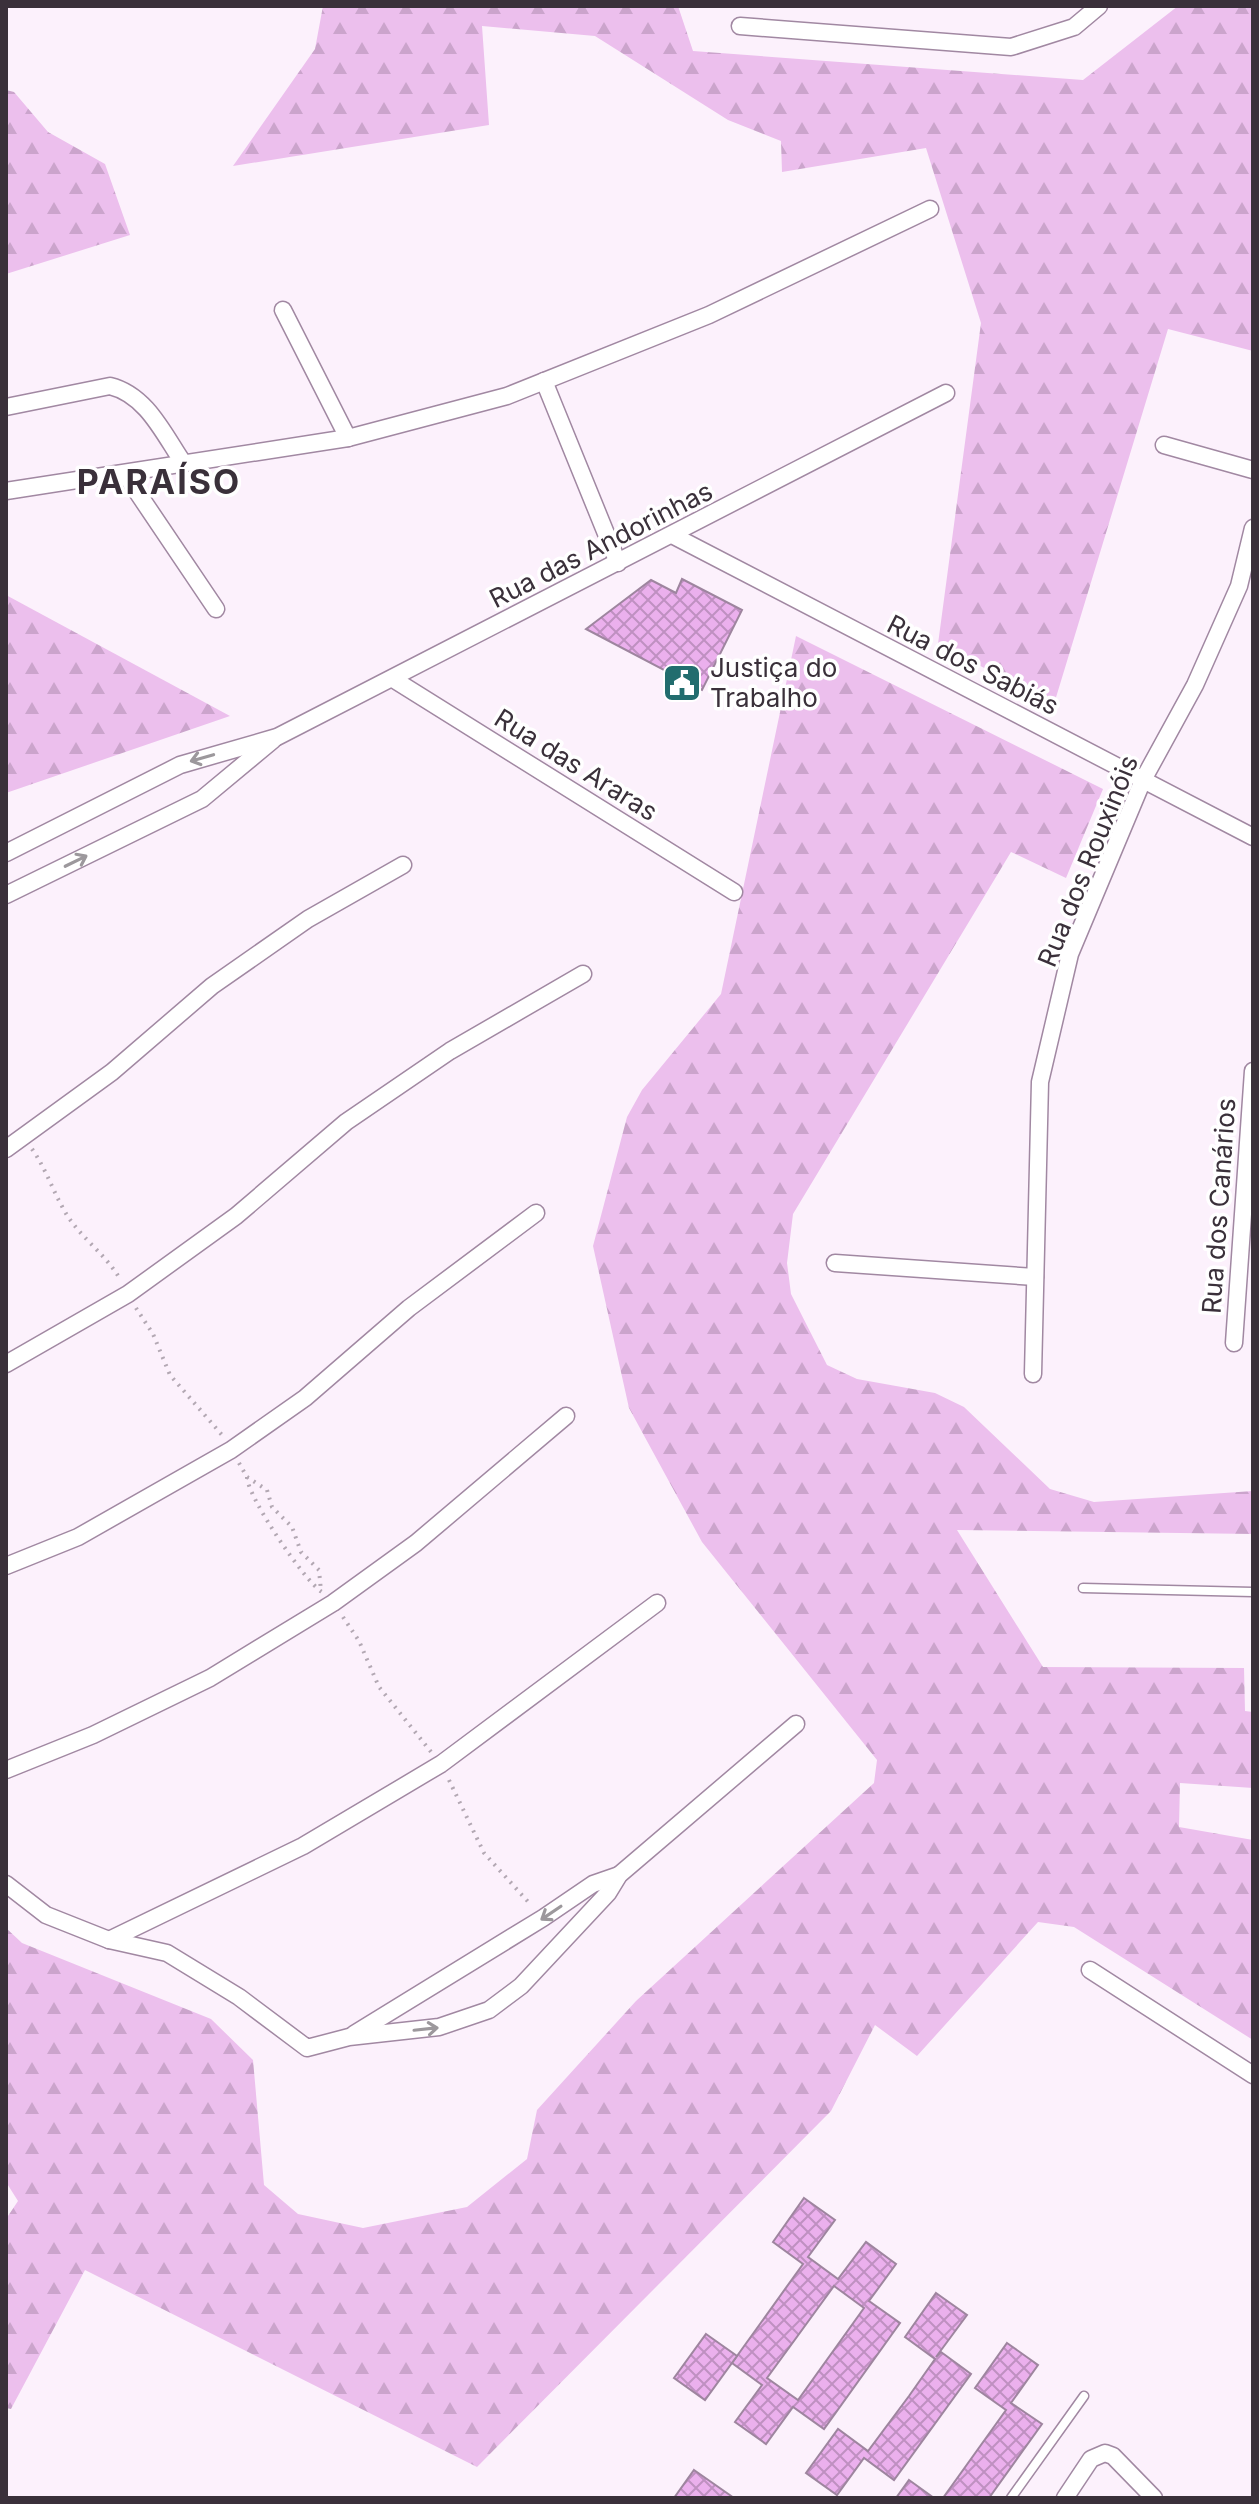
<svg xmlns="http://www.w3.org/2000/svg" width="1259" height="2504" font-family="Inter,sans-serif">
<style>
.forest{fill:url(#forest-firs)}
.building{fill:url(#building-cross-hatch);stroke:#9e859f;stroke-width:2;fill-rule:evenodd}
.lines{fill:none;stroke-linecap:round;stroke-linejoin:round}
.lane-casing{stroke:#a188a2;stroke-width:11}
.street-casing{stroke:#a188a2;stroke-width:19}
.path{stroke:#b3a8b3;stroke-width:4;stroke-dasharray:2 6;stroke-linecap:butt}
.lane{stroke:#fff;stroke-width:8}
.street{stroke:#fff;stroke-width:16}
.oneway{stroke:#9c989c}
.labels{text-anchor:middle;stroke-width:7;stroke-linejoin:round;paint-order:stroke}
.street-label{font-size:26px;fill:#3a303a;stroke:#fff}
.poi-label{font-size:26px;fill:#3a303a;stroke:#fff;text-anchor:start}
.district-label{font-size:34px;font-weight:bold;letter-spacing:2px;fill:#3a303a;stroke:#fff}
</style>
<defs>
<pattern id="forest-firs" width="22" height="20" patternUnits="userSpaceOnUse" patternTransform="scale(2)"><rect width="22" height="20" fill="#ecbfed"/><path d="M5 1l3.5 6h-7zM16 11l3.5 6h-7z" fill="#cba4cc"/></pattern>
<pattern id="building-cross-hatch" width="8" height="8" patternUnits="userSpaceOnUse" patternTransform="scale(2)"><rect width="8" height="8" fill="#ebb0ed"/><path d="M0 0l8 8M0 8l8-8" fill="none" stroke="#bf90c1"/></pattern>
</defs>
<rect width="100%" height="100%" fill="#fcf1fc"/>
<!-- forest -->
<g class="forest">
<polygon points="323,6 678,6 693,51 1083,80 1178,6 1253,6 1253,351 1168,329 1054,704 938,644 981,323 926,148 782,172 781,141 728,120 595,36 482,26 489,125 233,166 315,49"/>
<polygon points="6,90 14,92 48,132 105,164 130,235 6,274"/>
<polygon points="6,595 230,716 6,793"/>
<polygon points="796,636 1103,789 1066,878 1011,852 793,1214 787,1263 791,1294 827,1365 857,1379 935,1393 964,1407 1050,1489 1094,1502 1253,1491 1253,1534 957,1530 1043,1667 1244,1668 1245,1711 1253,1712 1253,1788 1180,1783 1179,1827 1253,1840 1253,2040 1074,1927 1038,1922 917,2056 875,2025 831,2111 477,2467 85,2270 11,2409 6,2408 6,2219 18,2201 6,2182 6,1928 22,1943 211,2019 253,2060 264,2185 298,2214 363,2228 467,2207 527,2159 537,2110 636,2001 874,1783 877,1760 702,1542 629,1408 593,1246 627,1117 642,1090 721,994"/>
</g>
<!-- building -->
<g class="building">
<polygon points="682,579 742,610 702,690 586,629 651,580 676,593"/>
<path d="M804,2198L835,2220L808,2257L838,2279L866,2242L896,2264L869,2301L900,2323L824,2429L793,2407L766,2444L735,2422L762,2385L732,2363L803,2264L773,2242ZM834,2286L864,2308L798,2400L767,2378Z"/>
<polygon points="936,2293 967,2315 936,2357 941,2352 971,2374 894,2480 864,2458 837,2495 806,2473 838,2429 868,2451 909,2396 935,2359 905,2337"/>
<polygon points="706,2334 737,2356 705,2400 674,2378"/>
<polygon points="1007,2343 1038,2365 1011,2403 1042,2424 989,2498 943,2498 1006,2410 975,2388"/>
<polygon points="694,2470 734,2498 674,2498"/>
<polygon points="909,2480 934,2498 896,2498"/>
</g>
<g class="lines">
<defs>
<g id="lane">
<polyline points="1083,1588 1253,1592"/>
<polyline points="1011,2498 1084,2396"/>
</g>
<g id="street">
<polyline points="740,26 1011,47 1074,27 1099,6"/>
<polyline points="283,310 348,438"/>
<polyline points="544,381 618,563"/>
<path d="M6,407L110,386C147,395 164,435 184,464"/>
<polyline points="1164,445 1253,470"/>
<polyline points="125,474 216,609"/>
<polyline points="6,491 348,438 507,396 709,315 930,209"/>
<polyline points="672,535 1253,837"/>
<polyline points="393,679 734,892"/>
<polyline points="6,853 180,765 277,737 946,393"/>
<polyline points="6,895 202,799 273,740"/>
<polyline points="6,1149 112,1072 212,986 308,919 403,865"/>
<polyline points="835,1263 1035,1277"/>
<polyline points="1234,1343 1253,1071"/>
<polyline points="6,1364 128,1294 236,1216 346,1122 450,1051 583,974"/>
<polyline points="1033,1374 1040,1082 1070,954 1143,780 1195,685 1239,586 1253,528"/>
<polyline points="6,1566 78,1537 231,1450 305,1398 409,1308 536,1213"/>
<polyline points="6,1770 93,1735 210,1678 333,1603 416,1543 566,1416"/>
<polyline points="6,1884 46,1915 109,1940 167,1953 239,1997 307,2048 349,2037 439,2027 489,2010 521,1986 608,1893 619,1875 796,1724"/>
<polyline points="109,1940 303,1846 441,1764 657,1603"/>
<polyline points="1090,1970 1253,2075"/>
<polyline points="354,2034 543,1918 593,1884 619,1875"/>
<polyline points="1065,2498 1091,2459 1105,2453 1113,2456 1154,2498"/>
</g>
</defs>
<!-- lane casing -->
<use href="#lane" class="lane-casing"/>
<!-- street casing -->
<use href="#street" class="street-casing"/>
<!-- path -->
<g class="path">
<path d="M32,1149C46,1169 52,1189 64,1210C78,1236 105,1253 120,1279"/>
<polyline points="136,1308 153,1334 170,1375 222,1435"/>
<polyline points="239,1463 247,1477 267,1490 272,1507 292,1527 301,1552 319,1570 321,1591"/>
<path d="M247,1477C247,1496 305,1582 322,1592"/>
<polyline points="343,1617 359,1641 379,1687 432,1753"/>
<polyline points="449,1780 484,1853 531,1905"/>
</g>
<!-- lane -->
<use href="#lane" class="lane"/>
<!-- street -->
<use href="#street" class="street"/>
</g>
<!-- one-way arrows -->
<defs><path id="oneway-shaft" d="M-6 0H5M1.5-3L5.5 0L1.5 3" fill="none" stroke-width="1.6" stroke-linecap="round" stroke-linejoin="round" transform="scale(2)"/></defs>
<g class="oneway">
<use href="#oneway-shaft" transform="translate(202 758) rotate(164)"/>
<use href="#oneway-shaft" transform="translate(76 861) rotate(-26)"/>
<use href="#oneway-shaft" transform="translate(551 1913) rotate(146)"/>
<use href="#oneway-shaft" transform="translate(426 2029) rotate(-6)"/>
</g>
<!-- icons -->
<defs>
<symbol id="civic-square" viewBox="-11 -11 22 22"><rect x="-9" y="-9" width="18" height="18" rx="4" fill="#226d6e" stroke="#fff"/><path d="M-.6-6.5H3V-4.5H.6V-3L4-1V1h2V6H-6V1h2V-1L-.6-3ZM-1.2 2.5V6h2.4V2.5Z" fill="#fff"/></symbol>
</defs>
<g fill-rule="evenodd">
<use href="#civic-square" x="660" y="661" width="44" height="44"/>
</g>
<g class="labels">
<!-- street labels -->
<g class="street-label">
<text transform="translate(601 545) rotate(-27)" y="9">Rua das Andorinhas</text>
<text transform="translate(973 665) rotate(27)" y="9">Rua dos Sabiás</text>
<text transform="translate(576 765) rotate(32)" y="9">Rua das Araras</text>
<text transform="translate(1088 861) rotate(-68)" y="9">Rua dos Rouxinóis</text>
<text transform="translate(1219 1206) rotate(-86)" y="9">Rua dos Canários</text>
</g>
<!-- poi labels -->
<g class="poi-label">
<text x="710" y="677">Justiça do<tspan x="710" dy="30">Trabalho</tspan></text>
</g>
<!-- district labels -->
<g class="district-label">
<text x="159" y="494">PARAÍSO</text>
</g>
</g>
<!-- border -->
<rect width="1259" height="2504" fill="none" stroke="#3a303a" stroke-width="16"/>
</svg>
